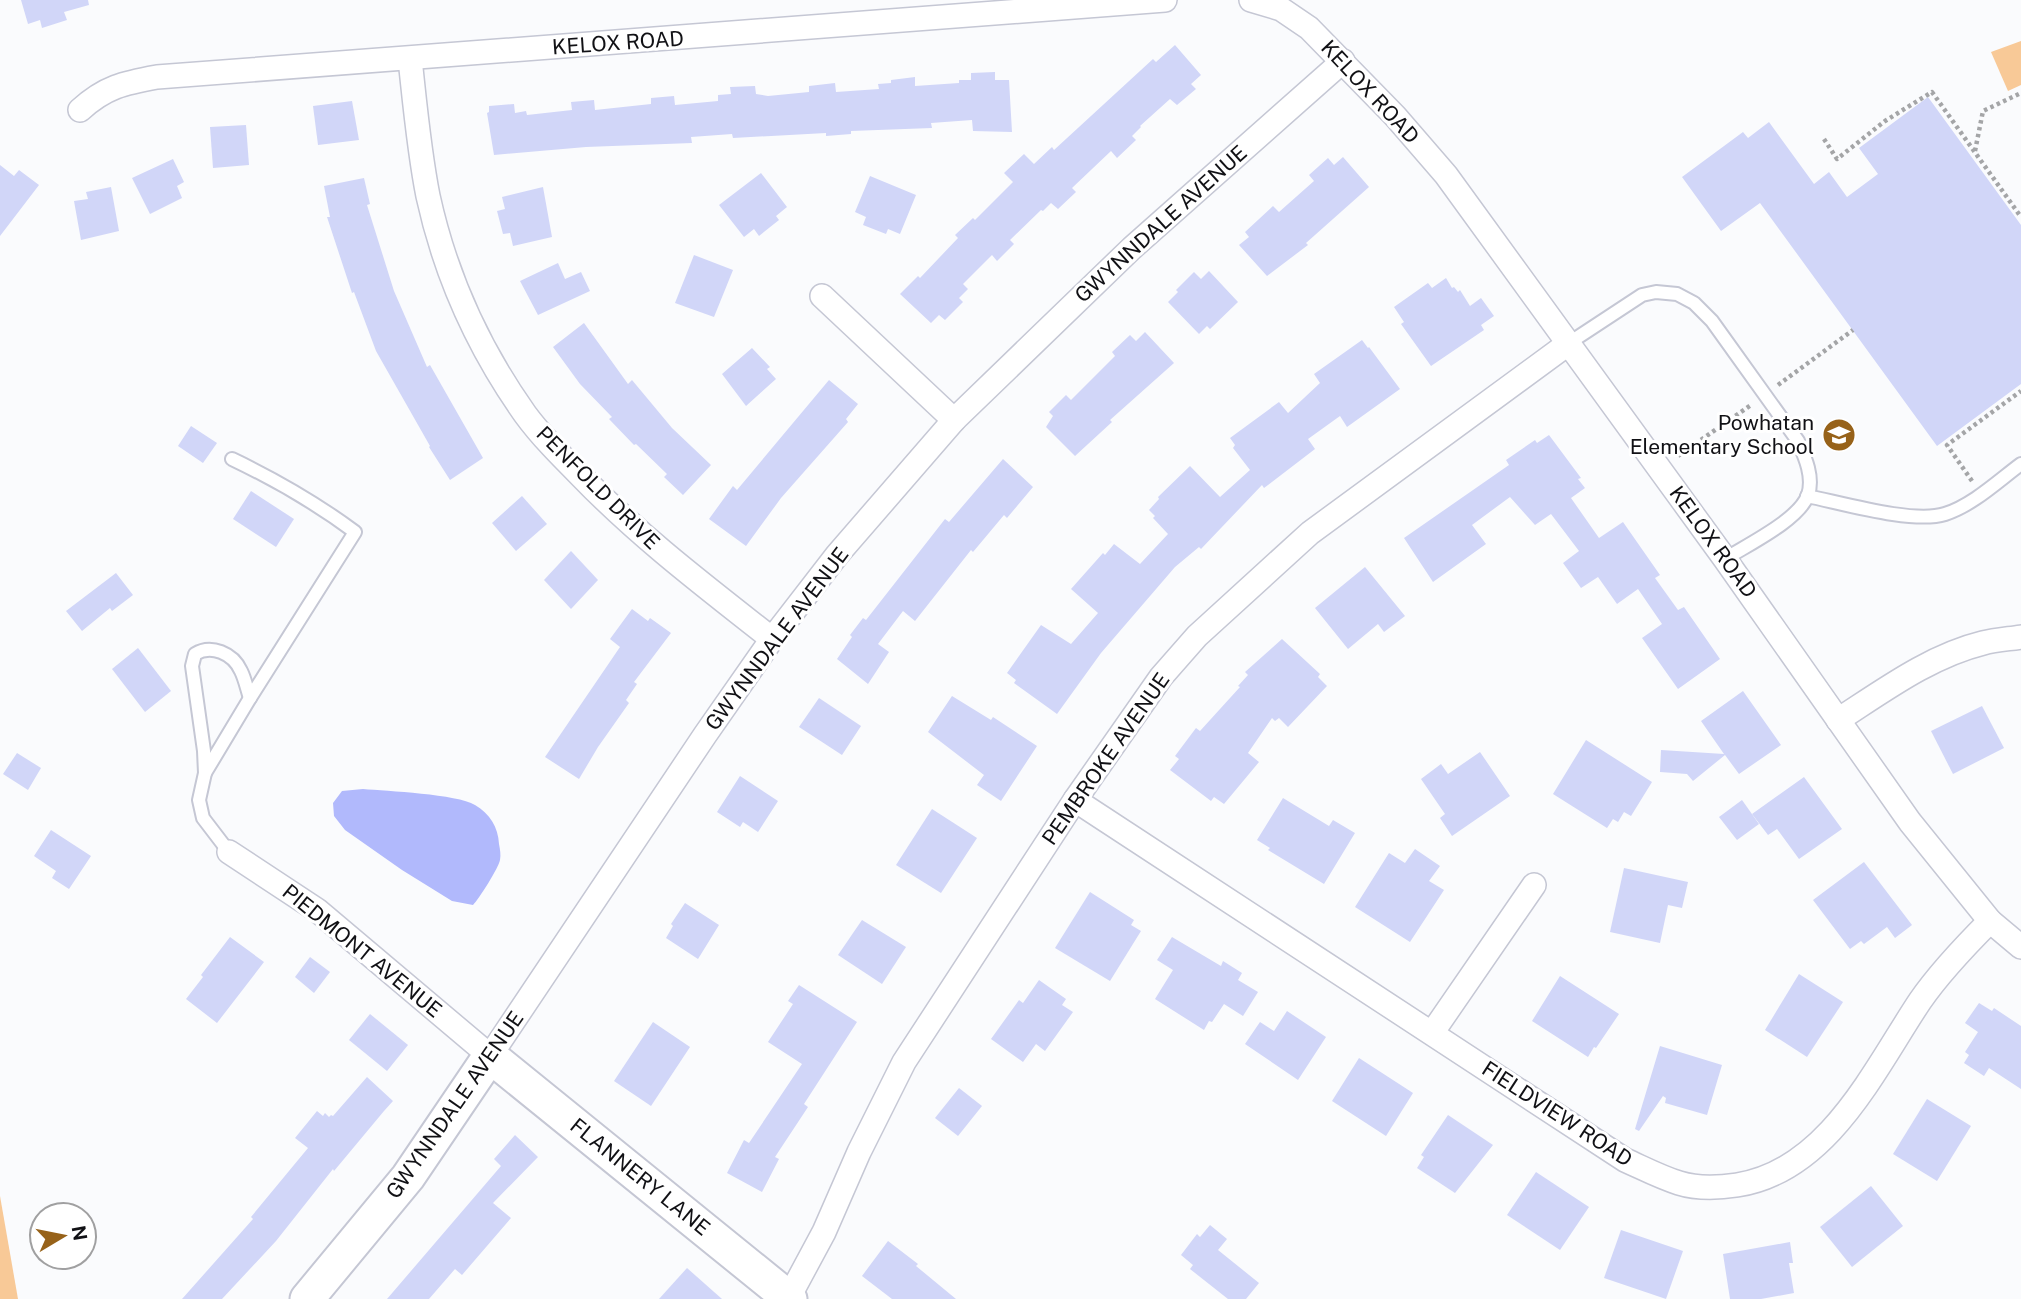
<svg xmlns="http://www.w3.org/2000/svg" width="2021" height="1299" font-family="'Public Sans',sans-serif">
<style>
.green{fill:#f8c997}
.water{fill:#b1b9fc}
.building{fill:#d1d6f8}
.lines{fill:none;stroke-linecap:round;stroke-linejoin:round}
.lane-casing{stroke:#c5c7d4;stroke-width:16}
.street-casing{stroke:#c5c7d4;stroke-width:26}
.secondary-casing{stroke:#c5c7d4;stroke-width:37}
.path{stroke:#a4a5a7;stroke-width:4.5;stroke-dasharray:3.5 3.5;stroke-linecap:butt}
.lane{stroke:#fff;stroke-width:12}
.street{stroke:#fff;stroke-width:23}
.secondary{stroke:#fff;stroke-width:33}
.labels{text-anchor:middle;stroke-width:6;stroke-linejoin:round;paint-order:stroke}
.street-label{font-size:21px;fill:#111115;stroke:#fff}
.poi-label{font-size:21px;fill:#111115;stroke:#fff;text-anchor:end}
</style>
<rect width="100%" height="100%" fill="#fafbfd"/>
<!-- green -->
<g class="green">
<polygon points="2021,41 2021,85 2008,91 1991,52"/>
<polygon points="0,1196 18,1299 0,1299"/>
</g>
<!-- water -->
<path class="water" d="M363,789C387,791 457,794 475,805C490,814 498,827 499,844C500,849 501,855 500,860C499,867 479,899 473,905L452,901L402,870L345,830L334,816L333,803L342,791Z"/>
<!-- building -->
<g class="building">
<polygon points="21,0 88,0 89,5 64,12 67,20 42,28 40,20 28,24"/>
<polygon points="1175,45 1201,75 1191,84 1196,89 1177,105 1170,99 1140,126 1141,127 1132,136 1136,140 1117,158 1111,151 1072,188 1076,192 1058,209 1051,203 1043,211 1041,210 1010,240 1014,244 997,261 992,255 963,284 968,289 959,298 963,302 945,320 939,315 931,323 900,294 918,276 920,278 958,238 955,235 973,218 975,220 1013,182 1004,173 1024,154 1034,164 1052,147 1054,150 1153,59 1156,62"/>
<polygon points="995,72 995,80 1009,80 1012,132 973,131 972,120 931,123 932,128 851,131 851,134 826,136 826,133 733,138 732,134 691,137 692,143 586,147 494,155 487,113 489,112 489,106 514,104 515,113 526,111 527,115 572,110 571,102 594,100 595,110 651,104 651,98 674,96 675,105 718,101 718,95 731,94 730,87 755,86 756,94 768,96 809,92 809,86 835,83 836,92 879,89 878,84 891,83 891,80 915,77 915,86 959,83 959,80 971,80 971,73"/>
<polygon points="1928,97 2021,225 2021,384 1937,446 1760,203 1721,231 1682,177 1743,132 1748,138 1769,122 1814,184 1829,172 1847,197 1878,174 1859,148"/>
<polygon points="352,101 359,140 318,145 313,106"/>
<polygon points="246,125 249,165 213,168 210,127"/>
<polygon points="1343,157 1369,187 1306,243 1308,245 1267,276 1239,245 1249,237 1245,232 1273,206 1279,212 1314,181 1309,175 1328,158 1334,165"/>
<polygon points="173,159 184,182 177,186 182,198 150,214 132,178"/>
<polygon points="0,165 14,176 19,170 39,185 0,236"/>
<polygon points="761,173 787,207 776,216 779,220 759,236 754,229 744,237 719,205"/>
<polygon points="870,176 916,195 900,234 888,229 886,234 863,225 866,217 855,212"/>
<polygon points="364,178 370,204 367,205 394,291 427,367 430,365 483,458 450,480 429,447 430,446 376,351 354,292 352,293 327,217 330,217 324,186"/>
<polygon points="111,187 119,231 81,240 74,201 88,199 86,192"/>
<polygon points="543,187 552,237 513,246 510,233 503,234 497,211 505,209 502,197"/>
<polygon points="694,255 733,270 714,317 675,303"/>
<polygon points="558,263 565,279 581,272 590,291 538,315 520,281"/>
<polygon points="1209,271 1238,302 1210,329 1207,326 1199,334 1168,302 1178,292 1176,290 1194,272 1201,279"/>
<polygon points="1446,278 1452,288 1454,287 1458,292 1460,290 1470,306 1481,298 1494,316 1481,325 1484,330 1431,366 1401,324 1404,322 1394,307 1428,283 1432,288"/>
<polygon points="584,323 628,384 632,380 672,428 711,465 683,495 664,477 667,474 636,444 634,445 609,419 612,417 580,384 553,347"/>
<polygon points="1145,332 1174,363 1110,420 1112,422 1075,456 1046,427 1053,416 1049,412 1066,395 1071,400 1115,356 1112,352 1130,335 1136,341"/>
<polygon points="1362,340 1368,348 1369,347 1400,389 1347,427 1340,416 1308,439 1315,449 1264,488 1262,485 1201,549 1199,547 1175,567 1101,653 1057,714 1014,683 1016,680 1007,673 1041,625 1071,644 1098,613 1071,589 1103,553 1105,555 1114,544 1140,564 1168,534 1153,518 1155,516 1149,510 1159,499 1158,497 1190,466 1220,497 1250,470 1233,448 1235,445 1230,438 1279,402 1288,413 1320,383 1314,374"/>
<polygon points="752,348 770,367 767,369 776,379 746,406 722,374"/>
<polygon points="829,380 858,404 846,419 848,422 781,498 746,546 709,519 733,486 737,490"/>
<polygon points="191,426 217,443 203,463 178,446"/>
<polygon points="1549,435 1581,478 1578,479 1585,488 1571,498 1599,538 1623,522 1660,575 1655,578 1678,610 1684,607 1720,659 1678,689 1642,638 1662,624 1638,589 1617,604 1598,577 1581,588 1563,563 1579,551 1551,514 1535,525 1510,497 1472,525 1486,544 1433,582 1404,538 1509,465 1506,460 1535,440 1537,443"/>
<polygon points="1003,459 1033,487 1007,518 1004,515 973,552 971,550 915,621 903,611 878,644 889,652 868,684 837,659 852,637 850,635 863,618 866,620 945,519 949,522"/>
<polygon points="251,491 294,519 276,547 233,519"/>
<polygon points="522,496 547,524 516,551 492,523"/>
<polygon points="571,551 598,580 571,609 544,580"/>
<polygon points="1365,567 1405,616 1384,632 1378,624 1348,649 1315,608"/>
<polygon points="116,573 133,595 112,611 110,608 82,631 66,611"/>
<polygon points="632,609 648,621 650,618 671,633 634,682 637,684 626,700 629,703 598,747 579,779 545,757 620,647 610,639"/>
<polygon points="1282,639 1320,674 1318,677 1327,686 1288,727 1279,718 1275,721 1272,718 1248,753 1259,762 1224,804 1214,797 1211,801 1170,770 1179,759 1175,756 1196,728 1200,731 1240,687 1238,686 1248,675 1245,672"/>
<polygon points="138,648 171,691 145,712 112,669"/>
<polygon points="1743,691 1781,745 1739,774 1725,755 1693,781 1687,774 1660,772 1661,750 1724,754 1701,721"/>
<polygon points="952,696 991,720 993,717 1037,746 1001,801 977,785 984,775 928,732"/>
<polygon points="819,698 861,726 842,755 799,727"/>
<polygon points="1982,706 2004,748 1953,774 1931,731"/>
<polygon points="1586,740 1652,782 1631,816 1624,812 1618,822 1613,819 1607,828 1553,794"/>
<polygon points="1480,752 1510,796 1452,836 1440,818 1445,814 1421,779 1441,764 1448,774"/>
<polygon points="17,753 41,768 28,790 3,774"/>
<polygon points="740,776 778,801 758,832 743,822 740,827 717,812"/>
<polygon points="1804,777 1842,829 1799,859 1777,829 1768,835 1752,814"/>
<polygon points="1283,798 1329,826 1333,820 1355,833 1324,884 1268,850 1270,848 1257,840"/>
<polygon points="1742,800 1759,824 1737,840 1719,817"/>
<polygon points="932,809 977,838 941,893 896,865"/>
<polygon points="51,830 91,856 69,889 52,878 56,871 34,856"/>
<polygon points="1415,849 1440,866 1429,881 1444,890 1410,942 1355,907 1389,853 1405,863"/>
<polygon points="1864,862 1912,925 1895,938 1887,927 1864,944 1861,941 1850,949 1813,900"/>
<polygon points="1624,868 1688,882 1682,908 1668,905 1660,943 1610,932"/>
<polygon points="1090,892 1134,920 1131,925 1141,931 1110,981 1055,948"/>
<polygon points="685,903 719,925 698,959 666,938 673,926 671,924"/>
<polygon points="862,920 906,947 882,984 838,955"/>
<polygon points="230,937 264,962 217,1023 186,999 203,977 201,975"/>
<polygon points="1172,937 1221,966 1223,961 1242,973 1238,980 1258,992 1243,1016 1224,1004 1212,1022 1209,1021 1204,1030 1155,999 1173,970 1157,960"/>
<polygon points="310,957 330,972 314,993 295,977"/>
<polygon points="1799,974 1843,1002 1807,1057 1765,1030"/>
<polygon points="1560,976 1619,1014 1596,1048 1594,1047 1588,1057 1532,1021"/>
<polygon points="1039,980 1066,999 1062,1005 1073,1012 1045,1051 1036,1044 1023,1062 991,1039 1019,1000 1023,1003"/>
<polygon points="799,985 857,1022 804,1104 808,1107 775,1157 779,1159 762,1192 727,1173 744,1140 749,1143 802,1064 768,1042 793,1004 788,1001"/>
<polygon points="1979,1003 1992,1011 1994,1008 2021,1026 2021,1089 1989,1068 1984,1076 1964,1063 1969,1055 1965,1052 1978,1032 1965,1023"/>
<polygon points="1287,1011 1326,1037 1298,1080 1245,1044 1260,1022 1274,1031"/>
<polygon points="370,1014 408,1045 387,1071 349,1040"/>
<polygon points="653,1022 690,1047 651,1106 614,1081"/>
<polygon points="1660,1046 1722,1065 1707,1115 1665,1103 1666,1098 1663,1096 1639,1131 1635,1129"/>
<polygon points="1359,1058 1413,1093 1386,1136 1332,1101"/>
<polygon points="367,1077 393,1101 384,1111 334,1171 333,1169 276,1241 222,1299 182,1299 253,1219 251,1217 308,1148 295,1138 317,1111 323,1116 325,1113 329,1117 331,1115 333,1116"/>
<polygon points="959,1088 982,1106 958,1136 935,1118"/>
<polygon points="1927,1099 1971,1126 1937,1181 1893,1154"/>
<polygon points="1448,1115 1493,1145 1455,1193 1417,1168 1424,1157 1421,1155"/>
<polygon points="515,1135 538,1157 493,1203 511,1218 462,1275 455,1269 429,1299 387,1299 501,1166 494,1159"/>
<polygon points="1536,1172 1589,1207 1560,1250 1507,1215"/>
<polygon points="1871,1186 1903,1226 1852,1267 1820,1227"/>
<polygon points="1210,1225 1227,1239 1218,1250 1259,1283 1246,1299 1228,1299 1190,1269 1193,1265 1181,1255 1197,1234 1200,1237"/>
<polygon points="1621,1230 1683,1251 1666,1299 1604,1278"/>
<polygon points="888,1241 918,1264 916,1266 956,1299 892,1299 862,1276"/>
<polygon points="1790,1242 1793,1263 1789,1263 1794,1293 1761,1299 1730,1299 1723,1254"/>
<polygon points="687,1268 722,1299 659,1299"/>
</g>
<g class="lines">
<defs>
<g id="lane">
<path d="M1569,343L1642,295L1656,292L1677,294L1694,303L1712,321L1798,441C1805,457 1814,477 1808,495C1799,520 1747,545 1725,559"/>
<path d="M1807,496C1842,503 1913,524 1945,514C1973,505 1998,481 2021,464"/>
<path d="M205,773L250,698L355,532C316,503 276,480 232,459"/>
<path d="M229,852L203,818L199,800L205,773L204,751L192,666L195,654C211,644 233,653 241,671C245,679 247,689 250,698"/>
</g>
<g id="street">
<polyline points="1251,0 1281,9 1309,28 1395,116 1446,175 1725,559 1910,822 1990,921 2021,947"/>
<path d="M410,59C415,105 419,151 428,196C445,274 479,349 525,414C541,436 562,457 582,477C640,537 706,587 772,639"/>
<path d="M80,110C105,87 124,83 157,77L1165,0"/>
<polyline points="822,296 954,420"/>
<path d="M1838,720C1883,691 1930,656 1983,643C1995,640 2008,639 2021,637"/>
<path d="M1075,800L1625,1160C1643,1168 1660,1177 1679,1183C1698,1189 1718,1188 1737,1185C1828,1171 1874,1070 1920,1001C1940,972 1965,946 1990,921"/>
<polyline points="229,852 317,910 490,1056 705,735 772,639 837,555 954,420 1132,248 1343,61"/>
<polyline points="1432,1033 1534,885"/>
<polyline points="788,1299 824,1232 859,1152 904,1062 1075,800 1161,677 1197,636 1310,533 1569,343"/>
</g>
<polyline id="secondary" points="307,1299 408,1177 490,1056 790,1299"/>
</defs>
<!-- lane casing -->
<use href="#lane" class="lane-casing"/>
<!-- street casing -->
<use href="#street" class="street-casing"/>
<!-- secondary casing -->
<use href="#secondary" class="secondary-casing"/>
<!-- path -->
<g class="path">
<polyline points="1824,139 1837,159 1885,121 1932,92 2021,217"/>
<polyline points="1975,151 1983,111 2021,93"/>
<polyline points="1778,385 1853,330"/>
<polyline points="1678,456 1751,405"/>
<polyline points="1972,481 1947,445 2021,391"/>
</g>
<!-- lane -->
<use href="#lane" class="lane"/>
<!-- street -->
<use href="#street" class="street"/>
<!-- secondary -->
<use href="#secondary" class="secondary"/>
</g>
<!-- icons -->
<defs>
<symbol id="school-disc" viewBox="-11 -11 22 22"><circle r="9.5" fill="#976219" stroke="#fff"/><path d="M0-5L7-2L0 1L-7-2ZM-4 1L0 2.5L4 1V4Q0 6-4 4Z" fill="#fff"/></symbol>
</defs>
<g fill-rule="evenodd">
<use href="#school-disc" x="1820" y="416" width="38" height="38"/>
</g>
<g class="labels">
<!-- street labels -->
<g class="street-label">
<text transform="translate(618 43) rotate(-4)" y="7">KELOX ROAD</text>
<text transform="translate(1370 92) rotate(47)" y="7">KELOX ROAD</text>
<text transform="translate(1161 224) rotate(-42)" y="7">GWYNNDALE AVENUE</text>
<text transform="translate(598 488) rotate(45)" y="7">PENFOLD DRIVE</text>
<text transform="translate(1713 542) rotate(54)" y="7">KELOX ROAD</text>
<text transform="translate(777 639) rotate(-53)" y="7">GWYNNDALE AVENUE</text>
<text transform="translate(1106 759) rotate(-55)" y="7">PEMBROKE AVENUE</text>
<text transform="translate(362 951) rotate(39)" y="7">PIEDMONT AVENUE</text>
<text transform="translate(455 1105) rotate(-55)" y="7">GWYNNDALE AVENUE</text>
<text transform="translate(1557 1114) rotate(33)" y="7">FIELDVIEW ROAD</text>
<text transform="translate(640 1177) rotate(39)" y="7">FLANNERY LANE</text>
</g>
<!-- poi labels -->
<g class="poi-label">
<text x="1814" y="430">Powhatan<tspan x="1814" dy="24">Elementary School</tspan></text>
</g>
</g>
<!-- north arrow -->
<g transform="translate(63 1236) rotate(80)"><circle r="33" fill="#ffffff" stroke="#a0a0a1" stroke-width="2"/>
<path d="M0-5L12 26L0 18L-12 26Z" fill="#976219"/>
<text y="-10" font-size="19" font-weight="bold" text-anchor="middle" fill="#111115">N</text>
</g>
</svg>
